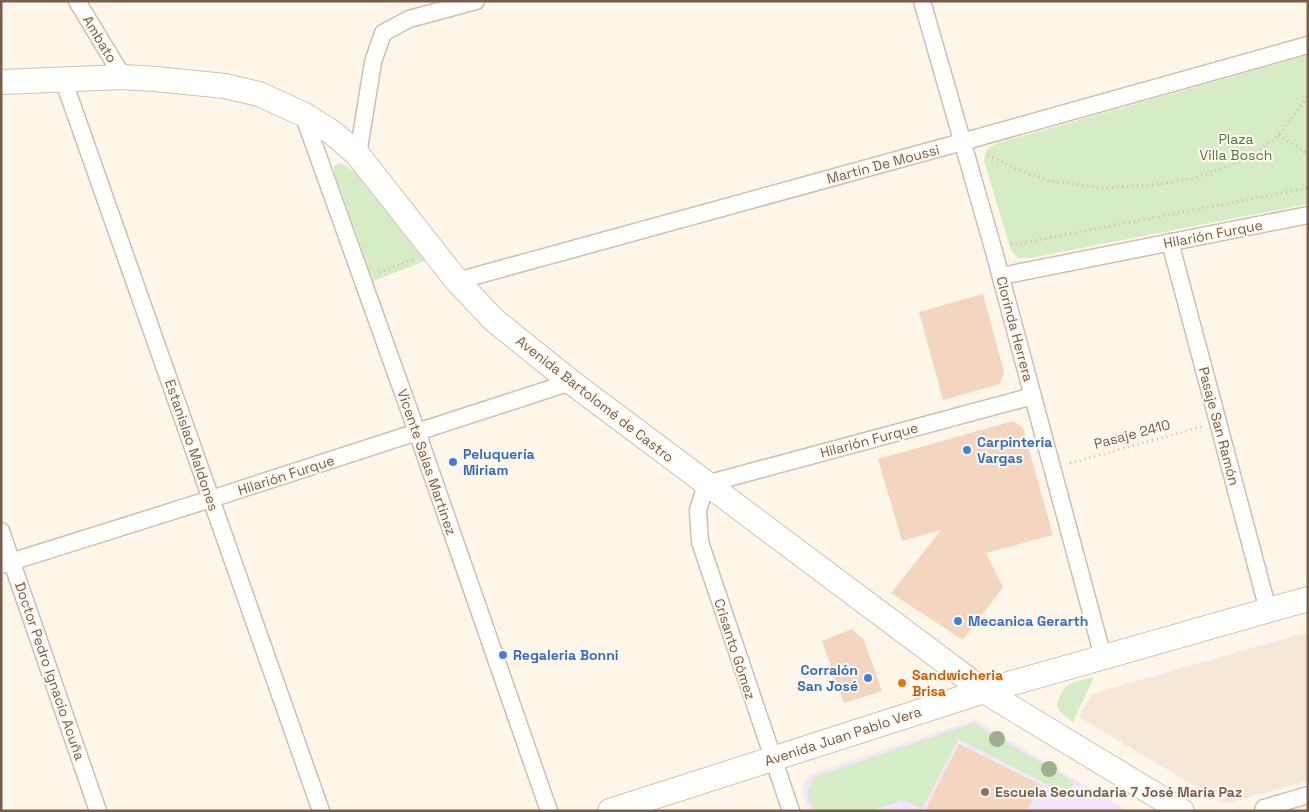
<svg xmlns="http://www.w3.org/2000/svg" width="1309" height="812" font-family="'Space Grotesk',sans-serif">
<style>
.residential{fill:#f6e8d7}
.education{fill:#f3e5fa}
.green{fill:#d5ecc6}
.building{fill:#f4d5bf}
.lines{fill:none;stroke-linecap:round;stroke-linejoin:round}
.street-casing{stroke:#d1bead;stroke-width:19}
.secondary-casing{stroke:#d7c0ad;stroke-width:26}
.path{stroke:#dab8a1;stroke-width:3;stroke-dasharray:1 4;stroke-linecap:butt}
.street{stroke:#fff;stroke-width:16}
.secondary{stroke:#fff;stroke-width:24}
.tree{fill:#9db28c}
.shop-dot{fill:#3f7fe0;stroke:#fff9f0;stroke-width:2}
.food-dot{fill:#e8710a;stroke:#fff9f0;stroke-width:2}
.education-dot{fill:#8d6e63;stroke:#fff9f0;stroke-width:2}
.labels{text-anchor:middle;stroke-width:4;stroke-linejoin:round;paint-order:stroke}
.street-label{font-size:14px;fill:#7a5c4a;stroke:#fff9f0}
.park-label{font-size:14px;fill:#4f7a3f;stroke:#fff9f0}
.shop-label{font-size:14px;font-weight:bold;fill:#366cbe;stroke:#fff9f0;text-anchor:start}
.food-label{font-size:14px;font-weight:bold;fill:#c56008;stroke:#fff9f0;text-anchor:start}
.education-label{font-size:14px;font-weight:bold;fill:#785e54;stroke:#fff9f0;text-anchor:start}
</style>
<rect width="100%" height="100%" fill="#fdf6e9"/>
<!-- residential -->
<polygon class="residential" points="1308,632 1308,781 1225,804 1079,717 1091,694"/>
<!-- education -->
<polygon class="education" points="975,720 1128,811 809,811 802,789 809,775"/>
<!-- green -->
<g class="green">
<polygon points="1308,55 1308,204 1030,258 1017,258 1011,250 984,161 986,151 995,144"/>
<polygon points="340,163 348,167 358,175 425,261 373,281 334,171 334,166"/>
<path d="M1094,677L1073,722L1063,715L1057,707C1062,681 1072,683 1094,677Z"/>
<polygon points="974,723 1074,782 1067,795 959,739 922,809 902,800 872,811 814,811 807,793 814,777"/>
</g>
<!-- building -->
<g class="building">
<polygon points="983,294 1004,372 1000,384 943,400 919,312"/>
<polygon points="1013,421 1023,428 1053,535 986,553 1003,587 963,640 891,593 941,530 902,541 878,459"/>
<polygon points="852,629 864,640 882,691 844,703 822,641"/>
<polygon points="959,744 1041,785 1027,811 931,811 926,808"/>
</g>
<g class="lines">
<defs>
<g id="street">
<polyline points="77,1 123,77"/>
<polyline points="922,1 993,248 1103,657"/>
<polyline points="63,79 321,811"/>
<polyline points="303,114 417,432 549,811"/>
<polyline points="358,155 373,62 383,33 409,19 476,1"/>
<polyline points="1170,242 1268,610"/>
<polyline points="1001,276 1308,215"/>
<polyline points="457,281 962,142 1308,45"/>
<polyline points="1,531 98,811"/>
<polyline points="1,565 211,499 571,382"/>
<polyline points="791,811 700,542 698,510 706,484 1033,396"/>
<polyline points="1263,811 1264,808 1308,795"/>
</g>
<g id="secondary">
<polyline points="1,82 123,77 155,79 225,86 259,94 303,114 333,133 358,155 457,281 494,320 571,382 984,691 1182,811"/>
<polyline points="610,811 984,691 1308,599"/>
</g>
</defs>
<!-- street casing -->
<use href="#street" class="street-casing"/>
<!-- secondary casing -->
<use href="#secondary" class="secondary-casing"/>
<!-- path -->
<g class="path">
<polyline points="1279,135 1308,154"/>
<polyline points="988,155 1012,167 1049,181 1104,188 1152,185 1196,178 1249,158 1279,135 1308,96"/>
<polyline points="1011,245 1308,188"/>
<polyline points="379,272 413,260"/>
<polyline points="1070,463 1201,427"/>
</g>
<!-- street -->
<use href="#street" class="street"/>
<!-- secondary -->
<use href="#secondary" class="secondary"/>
</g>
<!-- trees -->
<g class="tree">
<circle cx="997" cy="739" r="8"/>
<circle cx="1049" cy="769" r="8"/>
</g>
<!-- markers -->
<g class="shop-dot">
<circle cx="967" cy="450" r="5"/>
<circle cx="453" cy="462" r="5"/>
<circle cx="958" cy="621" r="5"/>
<circle cx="503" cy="655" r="5"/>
<circle cx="868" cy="678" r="5"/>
</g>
<circle class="food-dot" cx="902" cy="683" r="5"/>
<circle class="education-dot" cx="985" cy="792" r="5"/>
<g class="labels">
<!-- street labels -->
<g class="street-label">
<text transform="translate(100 39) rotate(59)" y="5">Ambato</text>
<text transform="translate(883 164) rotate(-15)" y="5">Martín De Moussi</text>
<text transform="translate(1213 234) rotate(-11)" y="5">Hilarión Furque</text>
<text transform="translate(1015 329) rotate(75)" y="5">Clorinda Herrera</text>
<text transform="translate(595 399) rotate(38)" y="5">Avenida Bartolomé de Castro</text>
<text transform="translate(1219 426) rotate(75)" y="5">Pasaje San Ramón</text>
<text transform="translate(1132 434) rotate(-15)" y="5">Pasaje 2410</text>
<text transform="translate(869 440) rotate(-15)" y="5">Hilarión Furque</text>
<text transform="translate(192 445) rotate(71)" y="5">Estanislao Maldones</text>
<text transform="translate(427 462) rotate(71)" y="5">Vicente Salas Martinez</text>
<text transform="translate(286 475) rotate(-18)" y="5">Hilarión Furque</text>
<text transform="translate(735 649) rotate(72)" y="5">Crisanto Gómez</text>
<text transform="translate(50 671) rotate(71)" y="5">Doctor Pedro Ignacio Acuña</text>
<text transform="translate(843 736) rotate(-18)" y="5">Avenida Juan Pablo Vera</text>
</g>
<!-- park labels -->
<g class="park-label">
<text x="1236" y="144">Plaza<tspan x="1236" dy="16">Villa Bosch</tspan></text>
</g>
<!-- shop labels -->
<g class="shop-label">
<text x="977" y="447">Carpinteria<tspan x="977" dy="16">Vargas</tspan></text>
<text x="463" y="459">Peluquería<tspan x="463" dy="16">Miriam</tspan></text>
<text x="968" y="626">Mecanica Gerarth</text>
<text x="513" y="660">Regaleria Bonni</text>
<text x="858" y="675" text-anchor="end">Corralón<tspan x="858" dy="16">San José</tspan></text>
</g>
<!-- food labels -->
<g class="food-label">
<text x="912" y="680">Sandwicheria<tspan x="912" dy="16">Brisa</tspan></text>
</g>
<!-- education labels -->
<g class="education-label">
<text x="995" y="797">Escuela Secundaria 7 José María Paz</text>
</g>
</g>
<!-- border -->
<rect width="1309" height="812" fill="none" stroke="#7a5c4a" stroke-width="5"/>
</svg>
